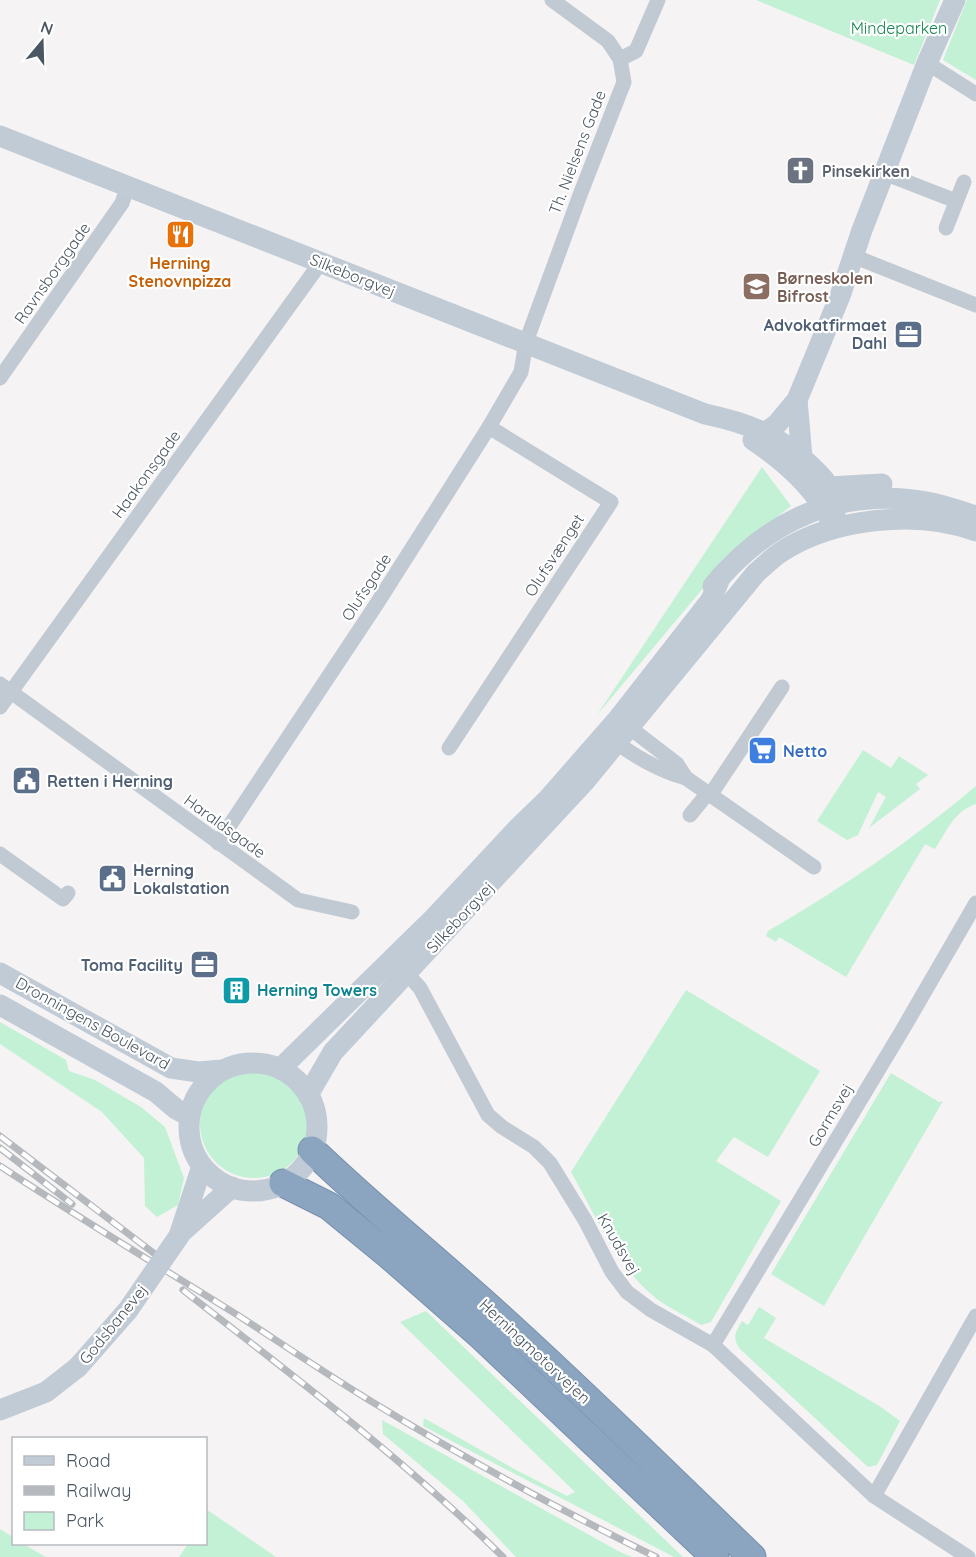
<svg xmlns="http://www.w3.org/2000/svg" width="976" height="1557" font-family="Quicksand,sans-serif">
<style>
.green{fill:#c3f1d5}
.lines{fill:none;stroke-linecap:round;stroke-linejoin:round}
.highway-casing{stroke:#7690ad;stroke-width:29}
.street{stroke:#c1cad2;stroke-width:15}
.secondary{stroke:#c1cbd6;stroke-width:21}
.highway{stroke:#8ba5c1;stroke-width:27}
.rail-casing{stroke:#b5b8bd;stroke-width:7}
.rail{stroke:#fff;stroke-width:4.5;stroke-dasharray:14;stroke-linecap:butt}
.secondary-bridge{stroke:#c1cbd6;stroke-width:21}
.labels{text-anchor:middle;stroke-width:4.5;stroke-linejoin:round;paint-order:stroke}
.park-label{font-size:16px;fill:#17864f;stroke:#fff}
.street-label{font-size:16px;fill:#4a5661;stroke:#fff}
.worship-label{font-size:16px;font-weight:bold;fill:#5b616d;stroke:#fff;text-anchor:start}
.food-label{font-size:16px;font-weight:bold;fill:#c56008;stroke:#fff}
.education-label{font-size:16px;font-weight:bold;fill:#785e54;stroke:#fff;text-anchor:start}
.service-label{font-size:16px;font-weight:bold;fill:#4e5e75;stroke:#fff;text-anchor:end}
.shop-label{font-size:16px;font-weight:bold;fill:#366cbe;stroke:#fff;text-anchor:start}
.culture-label{font-size:16px;font-weight:bold;fill:#0d838f;stroke:#fff;text-anchor:start}
</style>
<rect width="100%" height="100%" fill="#f5f3f3"/>
<!-- green -->
<g class="green">
<polygon points="756,0 940,0 914,65"/>
<polygon points="967,0 976,0 976,80 943,60"/>
<polygon points="762,467 791,506 735,550 597,715"/>
<polygon points="863,750 891,768 899,756 928,775 916,784 920,789 869,828 886,797 878,792 858,835 847,840 817,821"/>
<path d="M976,786V804C955,810 946,832 935,849L925,844L846,977L779,937L776,942L766,936L768,931C842,888 911,841 976,786Z"/>
<path d="M686,990L820,1071L768,1157L734,1137L716,1161L781,1201L711,1322L701,1325C687,1316 670,1309 657,1299C616,1267 596,1216 571,1172Z"/>
<polygon points="0,1022 66,1060 69,1071 95,1080 141,1107 165,1127 184,1178 178,1205 157,1217 145,1206 144,1158 102,1112 0,1044"/>
<circle cx="254" cy="1124" r="54"/>
<polygon points="891,1073 939,1102 943,1101 824,1306 771,1274"/>
<path d="M759,1307L776,1318L764,1338L881,1407L900,1421L877,1465L868,1467L740,1349C732,1338 735,1333 742,1321L748,1325Z"/>
<polygon points="426,1311 683,1557 674,1557 423,1426 424,1418 516,1470 567,1496 575,1492 400,1322"/>
<polygon points="382,1420 620,1552 632,1557 516,1557 463,1501 383,1434"/>
<polygon points="206,1509 276,1557 179,1557 188,1544 206,1544"/>
<polygon points="0,1529 13,1537 14,1544 23,1544 46,1557 0,1557"/>
</g>
<g class="lines">
<defs>
<g id="highway">
<path d="M312,1150C370,1206 432,1256 492,1310C581,1390 666,1474 752,1557"/>
<polyline points="283,1183 329,1206 390,1256 479,1334 715,1557"/>
</g>
</defs>
<!-- highway casing -->
<use href="#highway" class="highway-casing"/>
<!-- street -->
<g class="street">
<polyline points="620,59 636,51 658,0"/>
<polyline points="927,63 976,94"/>
<polyline points="884,173 956,201"/>
<polyline points="946,228 964,182"/>
<polyline points="853,256 976,305"/>
<polyline points="0,378 122,203 128,186"/>
<polyline points="0,684 298,900 352,912"/>
<polyline points="0,707 321,262"/>
<polyline points="621,721 677,764 686,778"/>
<path d="M610,737C631,755 660,771 686,778L814,867"/>
<polyline points="449,748 611,502 489,427"/>
<polyline points="711,794 782,687"/>
<polyline points="690,815 708,793"/>
<polyline points="218,843 376,605 489,427 521,372 526,342 580,195 624,82 620,59 608,41 552,0"/>
<polyline points="0,854 63,899 68,893"/>
<polyline points="400,966 420,988 488,1115 502,1127 534,1147 550,1163 585,1220 612,1272 627,1292 651,1310 713,1345 874,1496 968,1557"/>
<polyline points="713,1345 903,1029 976,903"/>
<polyline points="874,1496 976,1316"/>
</g>
<!-- secondary -->
<g class="secondary">
<path d="M0,136L705,414C748,423 779,435 811,466C817,472 825,479 829,487C836,499 835,515 835,528"/>
<polyline points="797,400 802,457"/>
<polyline points="766,432 777,424 797,400 840,296 862,230 927,63 955,0"/>
<path d="M753,440C783,460 812,485 829,517"/>
<polyline points="829,487 882,484"/>
<path d="M713,586C768,519 841,487 927,502C944,505 960,511 976,516"/>
<polyline points="0,973 171,1068 198,1072 223,1070"/>
<polyline points="0,1005 156,1092 176,1109 189,1116"/>
<circle cx="253" cy="1127" r="64"/>
<polyline points="280,1069 435,917 518,828 548,799 618,719 711,600 721,576"/>
<path d="M308,1095L333,1052L585,781L756,573C764,566 772,558 781,552C833,518 918,509 976,531"/>
<polyline points="183,1231 232,1187"/>
<polyline points="179,1236 202,1166"/>
<polyline points="0,1410 46,1392 78,1367"/>
</g>
<!-- highway -->
<use href="#highway" class="highway"/>
<defs>
<g id="rail">
<polyline points="0,1136 164,1261"/>
<polyline points="0,1148 72,1204"/>
<path d="M0,1166C79,1218 159,1266 239,1316C282,1344 325,1373 369,1400C462,1457 558,1509 656,1557"/>
<path d="M183,1290C293,1376 404,1459 503,1557"/>
</g>
</defs>
<!-- rail casing -->
<use href="#rail" class="rail-casing"/>
<!-- rail -->
<use href="#rail" class="rail"/>
<!-- secondary-bridge -->
<polyline class="secondary-bridge" points="78,1367 128,1310 179,1236"/>
</g>
<!-- icons -->
<defs>
<symbol id="church-square" viewBox="-11 -11 22 22"><rect x="-9" y="-9" width="18" height="18" rx="4" fill="#6b7280" stroke="#fff"/><path d="M-1.2-6h2.4v3.5h3.3v2.4h-3.3V6h-2.4V-.1h-3.3v-2.4h3.3Z" fill="#fff"/></symbol>
<symbol id="restaurant-square" viewBox="-11 -11 22 22"><rect x="-9" y="-9" width="18" height="18" rx="4" fill="#e8710a" stroke="#fff"/><path d="M-5-6h1v4h1v-4h1v4h1v-4h1v5L-1.5 .5V6h-2V.5L-5-1ZM5-6V6H3V1.5H1.5Q1.5-4 5-6Z" fill="#fff"/></symbol>
<symbol id="school-square" viewBox="-11 -11 22 22"><rect x="-9" y="-9" width="18" height="18" rx="4" fill="#8d6e63" stroke="#fff"/><path d="M0-5L7-2L0 1L-7-2ZM-4 1L0 2.5L4 1V4Q0 6-4 4Z" fill="#fff"/></symbol>
<symbol id="office-square" viewBox="-11 -11 22 22"><rect x="-9" y="-9" width="18" height="18" rx="4" fill="#5c6f8a" stroke="#fff"/><path d="M-6-3h4V-5.5h4V-3h4V5H-6ZM-1-4.5V-3h2v-1.5ZM-6 0V1H6V0Z" fill="#fff"/></symbol>
<symbol id="supermarket-square" viewBox="-11 -11 22 22"><rect x="-9" y="-9" width="18" height="18" rx="4" fill="#3f7fe0" stroke="#fff"/><path d="M-6-5.5h2.5l.6 2H6L4.5 2H-2.5L-4.4-4H-6ZM-1.5 3.2a1.3 1.3 0 1 0 .1 0ZM3 3.2a1.3 1.3 0 1 0 .1 0Z" fill="#fff"/></symbol>
<symbol id="civic-square" viewBox="-11 -11 22 22"><rect x="-9" y="-9" width="18" height="18" rx="4" fill="#5c6f8a" stroke="#fff"/><path d="M-.6-6.5H3V-4.5H.6V-3L4-1V1h2V6H-6V1h2V-1L-.6-3ZM-1.2 2.5V6h2.4V2.5Z" fill="#fff"/></symbol>
<symbol id="building-square" viewBox="-11 -11 22 22"><rect x="-9" y="-9" width="18" height="18" rx="4" fill="#0f9aa8" stroke="#fff"/><path d="M-4-6H4V6H1V3H-1V6H-4ZM-2.5-4.3h1.7v1.8h-1.7ZM.8-4.3h1.7v1.8H.8ZM-2.5-1h1.7V.8h-1.7ZM.8-1h1.7V.8H.8Z" fill="#fff"/></symbol>
</defs>
<g fill-rule="evenodd">
<use href="#church-square" x="784" y="154" width="33" height="33"/>
<use href="#restaurant-square" x="164" y="218" width="33" height="33"/>
<use href="#school-square" x="740" y="270" width="33" height="33"/>
<use href="#office-square" x="892" y="318" width="33" height="33"/>
<use href="#supermarket-square" x="746" y="734" width="33" height="33"/>
<use href="#civic-square" x="10" y="764" width="33" height="33"/>
<use href="#civic-square" x="96" y="862" width="33" height="33"/>
<use href="#office-square" x="188" y="948" width="33" height="33"/>
<use href="#building-square" x="220" y="974" width="33" height="33"/>
</g>
<g class="labels">
<!-- park labels -->
<g class="park-label">
<text x="899" y="34">Mindeparken</text>
</g>
<!-- street labels -->
<g class="street-label">
<text transform="translate(577 152) rotate(-69)" y="6">Th. Nielsens Gade</text>
<text transform="translate(52 273) rotate(-55)" y="6">Ravnsborggade</text>
<text transform="translate(353 275) rotate(22)" y="6">Silkeborgvej</text>
<text transform="translate(146 474) rotate(-54)" y="6">Haakonsgade</text>
<text transform="translate(554 555) rotate(-57)" y="6">Olufsvænget</text>
<text transform="translate(366 587) rotate(-57)" y="6">Olufsgade</text>
<text transform="translate(225 826) rotate(36)" y="6">Haraldsgade</text>
<text transform="translate(460 917) rotate(-47)" y="6">Silkeborgvej</text>
<text transform="translate(93 1023) rotate(29)" y="6">Dronningens Boulevard</text>
<text transform="translate(830 1115) rotate(-59)" y="6">Gormsvej</text>
<text transform="translate(619 1244) rotate(60)" y="6">Knudsvej</text>
<text transform="translate(113 1324) rotate(-51)" y="6">Godsbanevej</text>
<text transform="translate(535 1351) rotate(43)" y="6">Herningmotorvejen</text>
</g>
<!-- worship labels -->
<g class="worship-label">
<text x="822" y="177">Pinsekirken</text>
</g>
<!-- food labels -->
<g class="food-label">
<text x="180" y="269">Herning<tspan x="180" dy="18">Stenovnpizza</tspan></text>
</g>
<!-- education labels -->
<g class="education-label">
<text x="777" y="284">Børneskolen<tspan x="777" dy="18">Bifrost</tspan></text>
</g>
<!-- service labels -->
<g class="service-label">
<text x="887" y="331">Advokatfirmaet<tspan x="887" dy="18">Dahl</tspan></text>
<text x="47" y="787" text-anchor="start">Retten i Herning</text>
<text x="133" y="876" text-anchor="start">Herning<tspan x="133" dy="18">Lokalstation</tspan></text>
<text x="183" y="971">Toma Facility</text>
</g>
<!-- shop labels -->
<g class="shop-label">
<text x="783" y="757">Netto</text>
</g>
<!-- culture labels -->
<g class="culture-label">
<text x="257" y="996">Herning Towers</text>
</g>
</g>
<!-- legend -->
<rect x="12" y="1437" width="195" height="108" fill="#ffffff" stroke="#b7bbc0" stroke-width="1.5"/>
<rect x="24" y="1456" width="30" height="9" fill="#c1cbd6" stroke="#b7bbc0" stroke-width="1.5"/>
<text x="66" y="1467" font-size="18" fill="#4a5661">Road</text>
<rect x="24" y="1486" width="30" height="9" fill="#b5b8bd" stroke="#b7bbc0" stroke-width="1.5"/>
<text x="66" y="1497" font-size="18" fill="#4a5661">Railway</text>
<rect x="24" y="1512" width="30" height="18" fill="#c3f1d5" stroke="#b7bbc0" stroke-width="1.5"/>
<text x="66" y="1527" font-size="18" fill="#4a5661">Park</text>
<!-- north arrow -->
<g transform="translate(42 42) rotate(19)" stroke="#ffffff" stroke-width="4.5" paint-order="stroke">
<path d="M0-4.5L10 22L0 15L-10 22Z" fill="#4a5661"/>
<text y="-9" font-size="16" font-weight="bold" text-anchor="middle" fill="#4a5661">N</text>
</g>
</svg>
